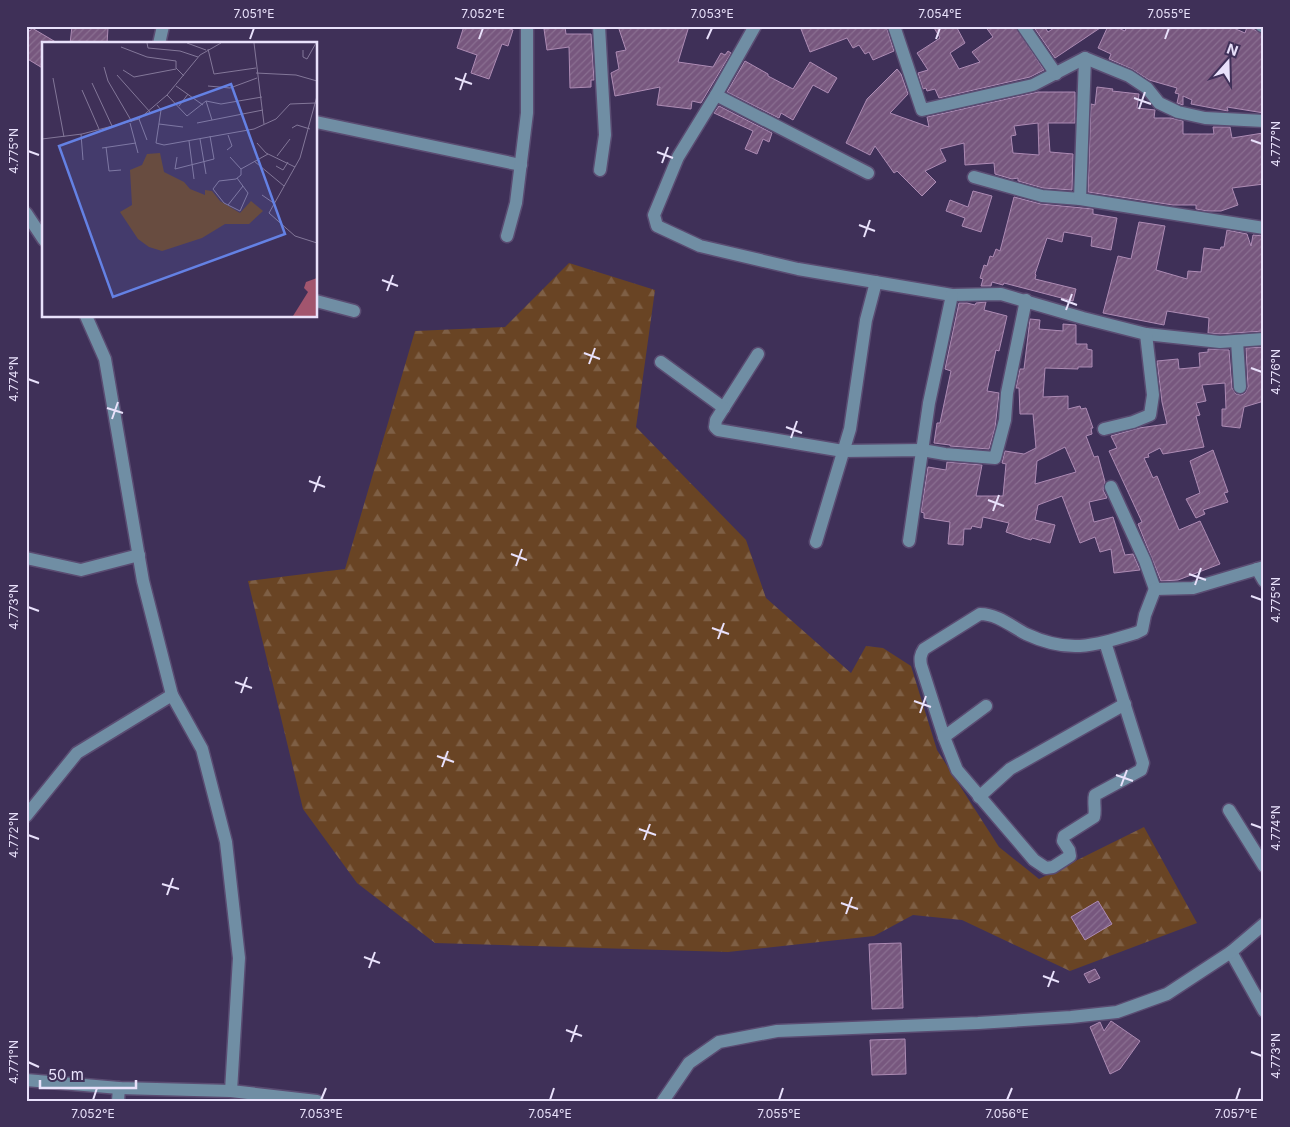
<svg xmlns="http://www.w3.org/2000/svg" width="1290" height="1127" font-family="Inter,sans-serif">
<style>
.forest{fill:url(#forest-firs)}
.building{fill:url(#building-hatch);stroke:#ad8bb4;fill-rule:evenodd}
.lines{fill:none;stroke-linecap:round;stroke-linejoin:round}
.minor-casing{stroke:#5a4c72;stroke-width:15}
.minor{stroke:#708ea4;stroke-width:12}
.ticks{fill:none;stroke:#e9e1fb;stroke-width:2}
.inset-road{fill:none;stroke:#837799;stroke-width:1}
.view{fill:#6481e4;fill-opacity:0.15;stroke:#6481e4;stroke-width:2.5}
.inset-edge{fill:none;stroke:#e9e1fb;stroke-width:2.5}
.neatline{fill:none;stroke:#e9e1fb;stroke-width:2}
.ticks-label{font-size:12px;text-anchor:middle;fill:#e9e1fb}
</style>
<defs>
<pattern id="forest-firs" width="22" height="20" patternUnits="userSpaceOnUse" patternTransform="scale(1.25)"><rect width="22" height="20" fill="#694424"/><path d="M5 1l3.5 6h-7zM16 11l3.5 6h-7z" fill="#7e5f45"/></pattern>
<pattern id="building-hatch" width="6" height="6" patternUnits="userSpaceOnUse" patternTransform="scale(1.25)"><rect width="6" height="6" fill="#77577e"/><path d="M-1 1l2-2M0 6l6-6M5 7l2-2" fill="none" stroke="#8a6f91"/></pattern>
</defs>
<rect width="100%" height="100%" fill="#3f3058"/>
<!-- forest -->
<polygon class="forest" points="569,263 655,290 636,427 746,540 766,598 851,673 866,646 883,648 911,666 937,750 999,847 1039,879 1144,827 1197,923 1070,971 962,920 913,915 874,936 728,952 435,943 357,883 303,809 248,581 345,569 415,331 505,327"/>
<!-- building -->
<g class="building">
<polygon points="72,26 108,28 107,44 70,44"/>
<polygon points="464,26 502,26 513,30 508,46 502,44 489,79 471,73 477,55 457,48"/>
<polygon points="618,26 689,26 678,62 713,67 721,53 725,55 728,51 731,53 701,103 692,101 691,109 657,105 660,87 615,96 611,73 619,69 616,52 626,50"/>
<polygon points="809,26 886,26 894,51 873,60 869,52 865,54 859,45 853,48 847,38 810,52 801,29"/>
<polygon points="933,26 956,26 965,43 950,53 959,69 980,62 972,52 993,37 985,26 1015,26 1044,70 1030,77 939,98 935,89 927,91 926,88 923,89 918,73 928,70 917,53 940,38"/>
<polygon points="1033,26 1044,26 1048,32 1057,26 1103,26 1055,58"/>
<polygon points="1108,26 1114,26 1125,31 1127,26 1229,26 1245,33 1247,27 1255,30 1264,35 1264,113 1227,107 1228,111 1191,104 1192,100 1183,96 1183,105 1177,103 1179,94 1175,93 1177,88 1149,80 1132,69 1109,59 1111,54 1098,48"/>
<polygon points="565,27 566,34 591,34 594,80 591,80 591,87 570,88 569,47 547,50 544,29"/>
<polygon points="32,28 59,44 44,44 44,69 26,58 26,29 30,31"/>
<polygon points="745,61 768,74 768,76 793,89 810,62 837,78 828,93 813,85 793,120 781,113 779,118 727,92"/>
<path d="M897,69L901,74L908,94L890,113L929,127L927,117L1038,92H1075V123H1048L1050,152L1073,154L1072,190L1043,188L1018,181V178L1012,179L995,174L994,163L965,165L964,143L940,149L946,161L925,171L936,182L922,196L897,171L894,173L875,146L870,155L846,143L867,99ZM1038,123L1039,155L1013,153L1011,136L1016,135L1014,126Z"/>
<polygon points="1097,87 1113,89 1112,91 1139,94 1137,108 1155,110 1154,118 1171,118 1183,121 1183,134 1214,134 1213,127 1230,127 1232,138 1263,133 1264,184 1232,188 1238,205 1221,211 1207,211 1196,209 1196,205 1173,205 1088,192 1091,104 1095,105"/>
<polygon points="719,106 772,133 769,142 763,139 757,154 745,149 753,131 714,113"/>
<polygon points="973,191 992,196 981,232 962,226 965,218 946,211 950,200 968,207"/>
<polygon points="1014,197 1041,204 1093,209 1093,214 1117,218 1111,250 1091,246 1092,237 1064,232 1062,242 1047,238 1035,274 1036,275 1035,279 1076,289 1073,301 1004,283 1003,285 992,282 991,286 981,286 983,279 980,278 984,265 987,266 990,256 993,257 996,249 1000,251"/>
<polygon points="1139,222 1165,226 1156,270 1187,279 1188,271 1201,272 1204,248 1220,250 1221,247 1224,247 1227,230 1247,234 1251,246 1253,235 1264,236 1264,331 1220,334 1208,333 1209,318 1167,311 1164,325 1103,313 1118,256 1131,259"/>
<polygon points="986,302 984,310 1007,316 999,351 996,350 987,391 999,393 995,428 989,449 950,446 950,445 934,443 937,423 940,423 951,371 945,369 959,303 967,303 975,305 976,303"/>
<path d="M1030,319L1040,320L1039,329L1063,331V324L1076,325V344H1087V349L1092,350V367H1078V369L1045,368L1043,397L1068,396V409L1080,406L1081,409L1086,408L1093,428H1091L1092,434L1086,436L1094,457L1098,456L1105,482L1103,490L1107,498L1089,502L1094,522L1113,517L1125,555L1133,554L1140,570L1114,573L1111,549L1100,552L1095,537L1080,543L1062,496L1038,505L1035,520L1055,525L1050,543L1032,538L1031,540L1024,538L1006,532L1009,523L983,517L981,528L972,526L971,529H964L963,545L948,544L950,522L924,518V513L921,512L928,467L946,470L947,462L982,465L976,496H1003L1006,464L1002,463L1005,451L1024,454L1036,448L1033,414H1020L1019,388H1016L1020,369H1024ZM1065,447L1076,472L1035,484L1037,461Z"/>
<polygon points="1264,347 1264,401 1244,407 1240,428 1222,426 1222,409 1226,409 1225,383 1202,385 1206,401 1196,403 1200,415 1196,416 1204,447 1163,454 1160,448 1148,454 1149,457 1144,458 1153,478 1157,476 1179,530 1200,521 1220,564 1178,580 1161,581 1138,524 1142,522 1109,451 1117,448 1111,436 1139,428 1167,424 1162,402 1157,361 1178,359 1179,369 1200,367 1199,353 1208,352 1208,349 1229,350 1232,388 1236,394 1241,395 1245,393 1248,387 1246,348"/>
<polygon points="1213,450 1228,492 1224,493 1228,502 1203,510 1205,514 1196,518 1186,499 1200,493 1190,461"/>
<polygon points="1098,901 1112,924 1085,940 1071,917"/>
<polygon points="901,943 903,1008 872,1009 869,944"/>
<polygon points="1095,969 1100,978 1089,983 1084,974"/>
<polygon points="1111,1021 1140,1041 1120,1069 1110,1074 1090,1027 1100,1022 1104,1031"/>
<polygon points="905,1039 906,1074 872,1075 870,1040"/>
</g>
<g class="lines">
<defs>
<g id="minor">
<polyline points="599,26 605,135 600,170"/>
<polyline points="755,26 716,95 678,157 654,215 657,226 700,246 798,269 952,295 1001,294 1083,318 1146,334 1220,342 1264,339"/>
<polyline points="894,26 922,110 1033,85 1085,58 1129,76 1147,88 1159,103 1178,112 1205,118 1264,121"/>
<polyline points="1023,26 1056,74"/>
<polyline points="1262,26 1264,27"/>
<polyline points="159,44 163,26"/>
<polyline points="716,95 868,173"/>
<polyline points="316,122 521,165"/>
<polyline points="974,177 1042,196 1080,199 1264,228"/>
<polyline points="1080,199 1085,58"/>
<polyline points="26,213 44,240"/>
<polyline points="507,236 516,203 527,113 527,26"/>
<polyline points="316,301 354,311"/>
<polyline points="86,316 105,359 143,581 172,695 202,749 226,842 239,958 231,1091"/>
<polyline points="1237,341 1240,387"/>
<polyline points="758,354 716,420 715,427 718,430 843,451 922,450 945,454 995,458 1005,420 1007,393 1026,300"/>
<polyline points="661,362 724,408"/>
<polyline points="1104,429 1133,422 1150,415 1153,395 1146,334"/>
<polyline points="1111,487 1145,561 1155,589 1193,588 1264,567"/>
<polyline points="909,541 929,403 952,295"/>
<polyline points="816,542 850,429 866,320 876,282"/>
<polyline points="26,558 81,570 139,555"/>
<polyline points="1257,569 1264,581"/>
<path d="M1105,642L1143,763L1141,770L1095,795C1093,802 1096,810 1094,817L1064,836L1063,841L1069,850L1070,856L1053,867L1046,868L1034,860L957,770L944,737L921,665C920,659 920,655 924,649L980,614C997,614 1011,626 1026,634C1069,654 1093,646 1136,633L1142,630L1145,615L1155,589"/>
<polyline points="944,737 986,706"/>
<polyline points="979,797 1010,769 1125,704"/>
<polyline points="1229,810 1264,866"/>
<polyline points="26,816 77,753 172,695"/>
<polyline points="1231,952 1264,1011"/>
<polyline points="26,1080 119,1088 231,1091 317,1101"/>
<polyline points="118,1101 119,1088"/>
<polyline points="663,1101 689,1063 719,1042 777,1031 978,1023 1071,1017 1117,1012 1167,994 1231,952 1264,924"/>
</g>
</defs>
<!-- minor casing -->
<use href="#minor" class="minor-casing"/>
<!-- minor -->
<use href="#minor" class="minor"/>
</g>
<!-- ticks -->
<path class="ticks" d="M250,39L254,28M479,39L483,28M707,39L712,28M936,39L940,28M1165,39L1169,28M455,78L472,84M460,90L466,73M1134,98L1151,104M1139,109L1145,92M1251,140L1262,144M28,151L39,155M657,152L673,158M662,163L668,147M859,225L875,231M864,237L870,220M382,280L398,286M387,291L393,275M1061,299L1077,305M1066,310L1072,294M584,353L600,359M589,364L595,348M1251,368L1262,372M28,379L39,383M107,408L123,413M112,419L118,402M786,427L802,433M791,438L797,421M309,481L325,487M314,492L320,476M988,500L1004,506M993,511L999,495M511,554L527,560M516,566L522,549M1189,574L1206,580M1195,585L1201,568M1251,596L1262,600M28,607L39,611M712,628L729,634M718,639L724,623M235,682L252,688M241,693L247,677M914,701L931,707M920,713L926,696M437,756L454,762M442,767L448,751M1116,775L1133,781M1121,786L1127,770M1251,824L1262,828M639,829L656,835M28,835L39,839M644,840L650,824M162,884L179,889M167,895L173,878M841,903L858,909M846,914L852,897M364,957L380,963M369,968L375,952M1043,976L1059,982M1048,987L1054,971M566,1030L582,1036M571,1042L577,1025M1251,1052L1262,1056M28,1062L39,1067M93,1100L97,1088M321,1100L326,1088M550,1100L554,1088M779,1100L783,1088M1007,1100L1012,1088M1236,1100L1240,1088"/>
<!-- overview -->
<g transform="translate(42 42)">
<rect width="275" height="275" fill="#3f3058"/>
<path d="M118,111L122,130L142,140L148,147L163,153V148L170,149L178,159L198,171L209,159L221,169L207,182H183L160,196L120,209L107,205L96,197L78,170L90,163L88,128L100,123L105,112Z" fill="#694424"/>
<path d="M275,236V274H251L266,250L262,246L264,240Z" fill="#a2556e"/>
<path class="inset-road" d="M105,1L106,6L138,9L156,15M145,1L164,8M212,1L222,82M79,5L105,15L134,19V26L142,34M166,7L172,32L214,26M261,8V15L265,17L274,1M62,25L66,39L90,80M81,28L92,35L134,27M214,31L254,33L275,39M75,33L108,70M11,36L22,95M50,41L70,84M134,44L161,63M166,44L188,46L215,36M40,48L57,87M125,53L145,74L164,59L179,62L220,55M275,54L258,116L227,171L253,194L275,201M164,59L170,78M115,63L119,68L114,101L122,103L212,87L234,77L248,62L274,61M137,64L146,52M97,77L105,98M88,81L96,111M155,81L221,68M117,82L141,85M250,86L255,83L268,87M39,92L41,118M0,97L40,92L97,77L125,53L158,13L179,1M158,97L164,132M147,99L152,137M215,101L224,111L253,125M64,105L67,129L79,128M60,106L94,101M185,108L190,104L186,93M235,114L248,97M135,115L133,127L172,117L168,94M188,115L199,127L226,112M212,119L242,144M234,124L241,128L246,120M195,136L206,151L198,169L182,161L171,147L177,139L194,137L199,133V127M220,153L233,162M186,163L201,144"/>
<path class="view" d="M189,42L243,192L71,255L17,104Z"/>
<rect width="275" height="275" class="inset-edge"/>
</g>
<!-- border -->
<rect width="1290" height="1127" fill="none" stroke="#3f3058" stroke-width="55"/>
<!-- north arrow -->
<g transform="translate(1228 62) rotate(20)" stroke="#3f3058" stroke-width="4" paint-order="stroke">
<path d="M0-4L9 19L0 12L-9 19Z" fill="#e9e1fb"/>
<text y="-8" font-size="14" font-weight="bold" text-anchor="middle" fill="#e9e1fb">N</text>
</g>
<!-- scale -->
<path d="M40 1080v8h96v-8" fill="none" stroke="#e9e1fb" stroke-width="2.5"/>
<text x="48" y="1080" font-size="15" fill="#e9e1fb" stroke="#3f3058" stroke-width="4" paint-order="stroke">50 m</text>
<rect x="28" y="28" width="1234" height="1072" class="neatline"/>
<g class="ticks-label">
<text x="254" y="18">7.051°E</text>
<text x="483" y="18">7.052°E</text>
<text x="712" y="18">7.053°E</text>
<text x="940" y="18">7.054°E</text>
<text x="1169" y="18">7.055°E</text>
<text transform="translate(1276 144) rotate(-90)" y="4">4.777°N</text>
<text transform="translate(14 151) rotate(-90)" y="4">4.775°N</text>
<text transform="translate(1276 372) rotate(-90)" y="4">4.776°N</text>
<text transform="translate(14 379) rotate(-90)" y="4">4.774°N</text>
<text transform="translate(1276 600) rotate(-90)" y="4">4.775°N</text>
<text transform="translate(14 607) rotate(-90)" y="4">4.773°N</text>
<text transform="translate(1276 828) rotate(-90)" y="4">4.774°N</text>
<text transform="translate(14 835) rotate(-90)" y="4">4.772°N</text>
<text transform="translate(1276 1056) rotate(-90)" y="4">4.773°N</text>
<text transform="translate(14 1062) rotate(-90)" y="4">4.771°N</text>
<text x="93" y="1118">7.052°E</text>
<text x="321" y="1118">7.053°E</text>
<text x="550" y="1118">7.054°E</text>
<text x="779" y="1118">7.055°E</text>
<text x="1007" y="1118">7.056°E</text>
<text x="1236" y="1118">7.057°E</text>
</g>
</svg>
